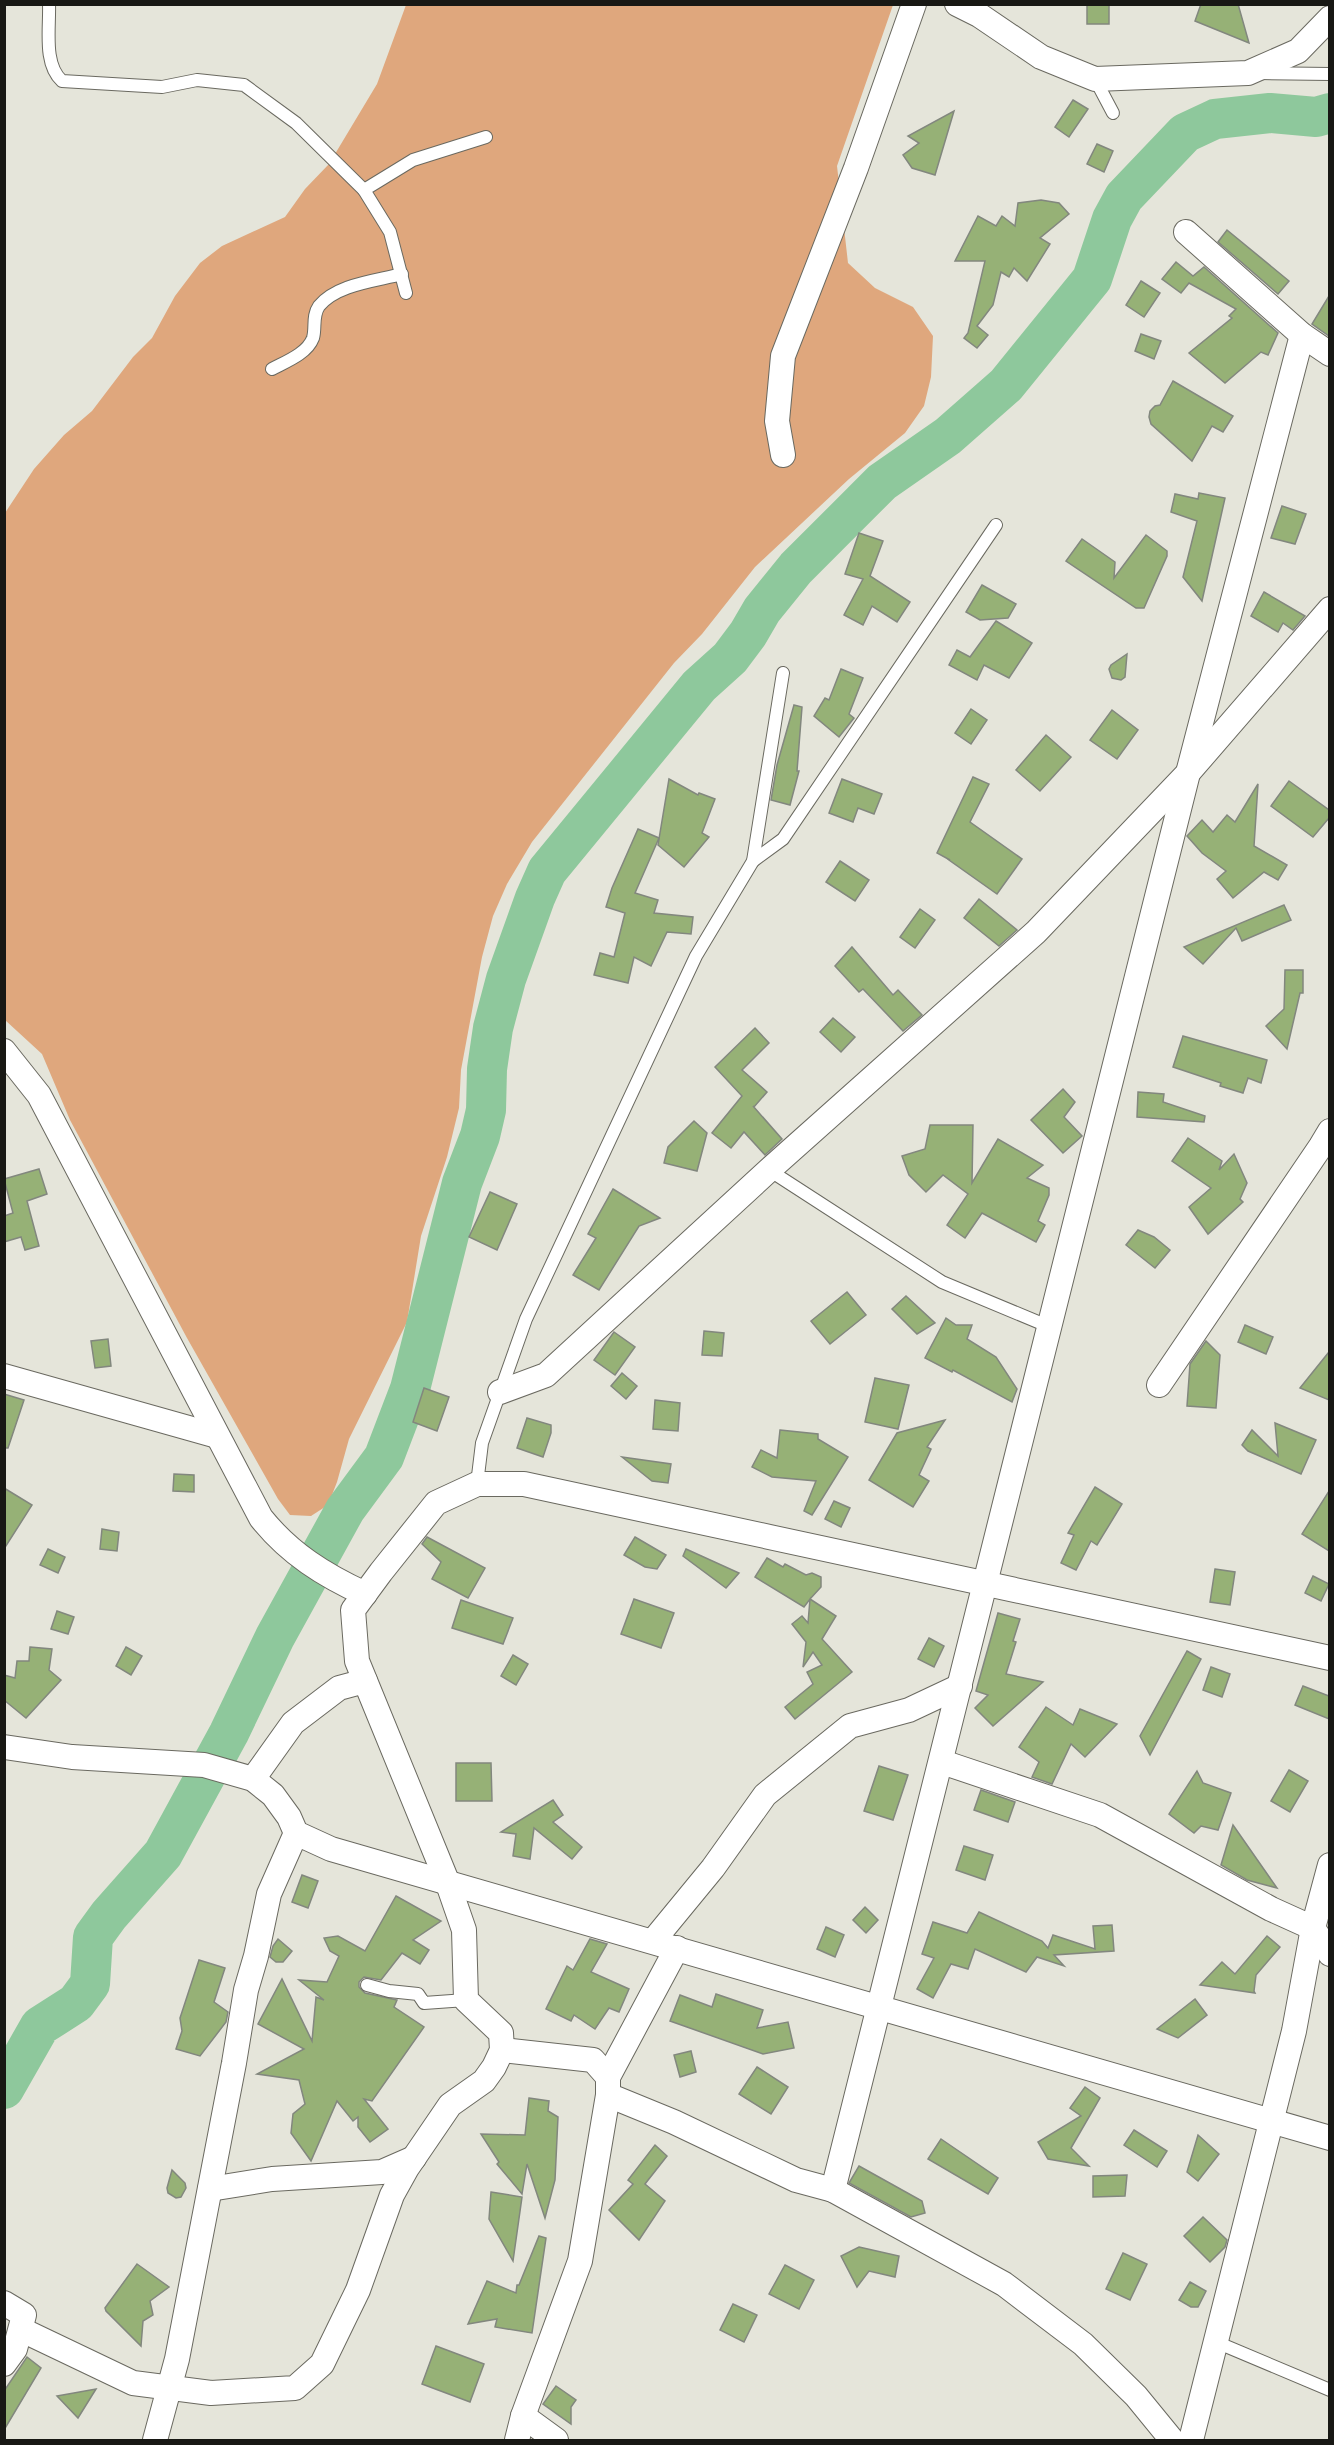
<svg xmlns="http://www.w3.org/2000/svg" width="1334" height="2445" font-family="'Public Sans',sans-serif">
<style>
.forest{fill:#dfa77d}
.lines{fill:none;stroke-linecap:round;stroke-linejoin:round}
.river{stroke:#8ec89c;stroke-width:40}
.building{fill:#96b176;stroke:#82877e;stroke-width:1.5}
.service-casing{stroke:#6a6960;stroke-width:14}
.minor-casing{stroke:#6a6960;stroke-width:26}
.service{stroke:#fff;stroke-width:12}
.minor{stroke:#fff;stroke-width:24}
</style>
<rect width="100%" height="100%" fill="#e5e5da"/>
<!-- forest -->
<polygon class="forest" points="406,5 893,5 837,166 848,263 875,288 913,307 933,336 931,377 924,406 905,433 849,479 755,567 702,634 674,663 532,842 507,884 493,916 482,957 461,1070 459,1108 447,1157 421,1236 407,1322 349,1439 337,1482 328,1505 311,1516 290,1515 278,1499 187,1338 70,1120 42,1054 5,1020 5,513 34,469 64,435 92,411 133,357 152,338 175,296 200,263 222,246 285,217 305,189 329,164 377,84"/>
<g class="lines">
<!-- river -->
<polyline class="river" points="4,2089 40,2026 76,2003 90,1984 93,1937 109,1915 163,1854 229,1733 275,1637 345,1510 384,1457 410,1389 462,1183 480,1136 486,1110 487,1069 493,1028 506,979 535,898 547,871 699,686 730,658 748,634 762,610 796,568 882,482 948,436 1006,385 1092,279 1112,219 1124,197 1185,133 1215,119 1270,113 1316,117 1330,113"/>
</g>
<!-- building -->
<g class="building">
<polygon points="1201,4 1238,4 1249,43 1195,21"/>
<rect x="1087" y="5" width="22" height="19"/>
<polygon points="1073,100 1088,109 1069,137 1055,127"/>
<polygon points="954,111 935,175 912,168 903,155 919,143 908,136"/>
<polygon points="1097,144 1113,151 1104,172 1087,164"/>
<polygon points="1041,200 1059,203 1069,214 1040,238 1050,244 1027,281 1014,268 1009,277 1001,272 993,305 977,326 988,335 977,348 964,338 968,333 985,261 955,261 978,216 996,226 1002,216 1015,226 1018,203"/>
<polygon points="1227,230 1289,281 1278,294 1218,242"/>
<polygon points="1176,262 1193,276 1204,267 1278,333 1268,355 1261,352 1225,383 1189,353 1232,318 1229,316 1236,309 1189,283 1181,293 1162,279"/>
<polygon points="1141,281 1160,293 1144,317 1126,305"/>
<polygon points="1329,296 1329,336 1312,324"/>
<polygon points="1141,334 1161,341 1154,359 1135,351"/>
<polygon points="1173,381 1233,416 1223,432 1212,426 1192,461 1151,424 1149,417 1150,411 1155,406 1160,405"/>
<polygon points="1199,493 1225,498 1202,601 1183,577 1197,521 1171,512 1175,494 1198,499"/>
<polygon points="1282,506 1306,514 1295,544 1271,538"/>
<polygon points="859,533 883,541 870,576 910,602 897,622 872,606 863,625 844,615 863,579 845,574"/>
<polygon points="1146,535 1167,551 1167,556 1144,608 1136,608 1066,561 1082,539 1115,562 1114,578"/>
<polygon points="982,585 1016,604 1008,618 980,620 966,612"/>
<polygon points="1264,592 1305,616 1293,630 1283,623 1278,632 1251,616"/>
<polygon points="996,621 1032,643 1009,678 984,665 977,680 949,665 957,650 970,657"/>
<polygon points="1127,654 1125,677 1121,680 1112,678 1109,669 1111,665"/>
<polygon points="841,669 863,678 849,714 854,718 839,737 814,716 825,698 829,700"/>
<polygon points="794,705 802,707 797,771 799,771 790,805 771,800 777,765"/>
<polygon points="971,709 987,720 971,744 955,733"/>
<polygon points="1112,710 1138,730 1117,759 1090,740"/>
<polygon points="1046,735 1071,757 1040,791 1016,770"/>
<polygon points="973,777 989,784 970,822 1022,859 997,894 949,860 950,860 937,853"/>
<polygon points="669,779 698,795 699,793 715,799 702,833 709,837 684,867 658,845"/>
<polygon points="842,779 882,794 874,814 858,808 853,822 829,813"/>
<polygon points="1289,781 1329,810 1329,818 1313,837 1271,806"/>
<polygon points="1258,784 1254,846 1287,865 1278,880 1264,872 1233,898 1217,879 1226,871 1202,853 1187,836 1202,820 1213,832 1227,815 1235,822"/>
<polygon points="638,829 659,838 635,893 658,900 654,913 693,917 691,934 667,932 651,966 634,957 628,983 594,975 600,953 614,957 625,913 606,907 612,888"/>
<polygon points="840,861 869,880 855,901 826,882"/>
<polygon points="979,899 1017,930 999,946 964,918"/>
<polygon points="1284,905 1291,920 1242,941 1236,928 1203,964 1184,947"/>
<polygon points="920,909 935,920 915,948 900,937"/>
<polygon points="852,947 893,995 898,990 922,1015 903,1031 863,989 859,992 835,966"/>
<polygon points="1285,970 1303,970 1303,993 1300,993 1287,1049 1266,1026 1284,1009"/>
<polygon points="833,1018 855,1037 841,1052 820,1032"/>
<polygon points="755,1028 769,1043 742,1070 767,1092 754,1107 753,1106 782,1139 765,1155 744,1132 731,1148 712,1133 742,1096 715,1067"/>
<polygon points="1183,1036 1267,1060 1261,1083 1248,1078 1243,1093 1220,1086 1221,1083 1173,1067"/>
<polygon points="1063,1089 1075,1102 1064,1117 1082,1136 1063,1153 1031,1120"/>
<polygon points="1138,1092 1164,1094 1163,1102 1205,1116 1204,1122 1137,1117"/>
<polygon points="694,1121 707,1133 697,1171 664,1163 668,1147"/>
<polygon points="930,1125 973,1125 972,1183 998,1139 1043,1165 1027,1178 1049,1188 1049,1195 1038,1221 1045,1225 1036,1242 982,1213 965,1238 947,1225 968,1194 943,1175 926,1192 909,1175 902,1156 925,1149"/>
<polygon points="1188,1138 1222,1161 1219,1170 1234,1154 1247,1183 1240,1199 1243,1202 1208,1234 1189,1207 1211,1188 1172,1161"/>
<polygon points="39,1169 47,1194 27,1201 39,1246 25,1250 21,1237 4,1242 4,1216 13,1213 4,1179"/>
<polygon points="613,1189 660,1218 639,1226 599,1290 573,1275 596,1238 588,1234"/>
<polygon points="490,1192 517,1204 497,1250 469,1237"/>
<polygon points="1138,1230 1154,1237 1170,1250 1155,1268 1126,1245"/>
<polygon points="847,1292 866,1315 830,1344 811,1321"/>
<polygon points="906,1296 935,1323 917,1334 892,1309"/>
<polygon points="946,1318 956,1325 972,1325 967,1339 996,1357 1017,1389 1012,1402 953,1370 952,1372 925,1358"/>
<polygon points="1245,1325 1273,1337 1266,1354 1238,1342"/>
<polygon points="704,1331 724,1333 722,1356 702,1355"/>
<polygon points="614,1332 635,1347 615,1375 594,1360"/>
<polygon points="108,1339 111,1366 95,1368 91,1341"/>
<polygon points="1206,1341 1220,1355 1216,1408 1187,1406 1190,1364"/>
<polygon points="1329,1352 1329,1400 1300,1388"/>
<polygon points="622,1373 637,1386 626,1399 611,1386"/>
<polygon points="875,1378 909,1385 898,1429 865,1422"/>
<polygon points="424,1388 449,1397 437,1431 413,1422"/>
<polygon points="4,1394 24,1400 8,1448 4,1448"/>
<polygon points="655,1400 680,1403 678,1431 653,1429"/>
<polygon points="527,1418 551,1425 551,1433 543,1457 517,1448"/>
<polygon points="945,1420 927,1447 931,1449 919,1475 929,1481 913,1507 869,1480 897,1433"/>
<polygon points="1275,1423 1316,1440 1301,1474 1248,1451 1242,1445 1252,1430 1278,1456"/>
<polygon points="780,1430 818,1434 818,1439 848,1457 812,1515 804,1511 816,1481 772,1477 752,1467 761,1450 777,1458"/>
<polygon points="622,1457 671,1464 668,1483 652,1481"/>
<polygon points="174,1474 194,1475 194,1492 173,1491"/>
<polygon points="1095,1487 1122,1504 1097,1545 1091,1541 1076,1570 1061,1563 1074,1535 1068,1533"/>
<polygon points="4,1488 32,1505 4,1549"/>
<polygon points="1329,1491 1329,1551 1302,1534"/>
<polygon points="834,1501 850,1508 841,1527 825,1519"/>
<polygon points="102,1529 119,1532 117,1551 100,1549"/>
<polygon points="427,1537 485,1568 468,1598 432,1579 441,1562 422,1544"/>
<polygon points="635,1537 666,1555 657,1569 645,1567 624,1555"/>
<polygon points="48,1549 65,1557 58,1573 40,1565"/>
<polygon points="686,1549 739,1573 726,1588 683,1556"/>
<polygon points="767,1558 783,1567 785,1564 806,1575 812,1573 821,1577 821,1587 810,1599 836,1616 822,1639 852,1672 795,1719 785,1707 813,1684 807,1672 822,1665 813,1652 803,1667 806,1642 792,1624 802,1616 808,1623 810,1599 804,1607 755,1577"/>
<polygon points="1215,1569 1235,1572 1230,1605 1210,1602"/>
<polygon points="1313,1576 1329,1584 1321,1601 1305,1593"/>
<polygon points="634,1599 674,1613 661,1648 621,1634"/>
<polygon points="461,1600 513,1618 503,1644 452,1628"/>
<polygon points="57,1611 74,1617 68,1634 51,1629"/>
<polygon points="998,1613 1020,1619 1013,1641 1016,1642 1006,1674 1043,1682 993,1726 975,1708 988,1695 976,1691"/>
<polygon points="929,1638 944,1646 934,1667 918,1659"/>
<polygon points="30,1647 52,1649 49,1670 61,1680 26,1718 4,1700 4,1675 15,1678 17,1661 29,1661"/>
<polygon points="126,1647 142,1656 131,1675 116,1666"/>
<polygon points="1187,1651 1201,1659 1150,1755 1140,1736"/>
<polygon points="513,1655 528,1664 516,1685 501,1676"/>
<polygon points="1211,1667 1230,1674 1222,1697 1203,1690"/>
<polygon points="1303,1686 1329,1696 1329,1719 1295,1705"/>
<polygon points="1046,1707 1073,1725 1080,1709 1117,1724 1085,1757 1071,1744 1052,1784 1032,1777 1039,1762 1019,1747"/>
<polygon points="456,1763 491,1763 492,1801 456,1801"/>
<polygon points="879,1766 908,1775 893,1820 864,1811"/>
<polygon points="1289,1770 1308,1781 1290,1812 1271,1801"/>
<polygon points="1197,1771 1203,1783 1231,1793 1218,1830 1201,1826 1194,1833 1169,1814"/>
<polygon points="981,1790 1015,1802 1008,1822 974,1810"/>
<polygon points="553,1800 563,1815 553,1822 582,1847 572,1859 534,1828 530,1859 513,1856 516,1834 501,1832"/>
<polygon points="1233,1825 1277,1888 1247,1880 1221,1865"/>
<polygon points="964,1846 993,1855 985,1880 956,1870"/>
<polygon points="302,1875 318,1881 308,1908 292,1902"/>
<polygon points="396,1896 441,1921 413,1940 429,1950 420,1964 402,1953 381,1980 364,1977 359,1982 359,1987 365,1993 397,2000 394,2007 424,2027 372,2101 364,2099 388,2129 370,2142 358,2127 358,2117 353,2121 337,2101 311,2161 291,2133 293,2114 305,2104 299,2080 257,2074 304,2049 258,2024 282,1979 312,2041 316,1997 324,2000 299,1980 327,1982 339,1956 330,1951 324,1938 338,1936 365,1951"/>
<polygon points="865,1907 878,1920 866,1933 853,1920"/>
<polygon points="979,1912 1042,1941 1048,1948 1053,1935 1095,1949 1093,1926 1112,1925 1114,1951 1054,1955 1064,1966 1037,1957 1026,1972 975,1949 968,1969 951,1964 933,1998 917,1989 934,1958 922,1954 933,1922 967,1933"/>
<polygon points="826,1927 844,1935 835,1957 817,1949"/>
<polygon points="1267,1936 1280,1947 1256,1975 1254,1991 1255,1993 1200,1985 1222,1962 1235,1974"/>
<polygon points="278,1939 292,1951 283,1962 276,1962 270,1957 273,1946"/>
<polygon points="590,1939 607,1944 591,1972 629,1989 619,2012 609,2008 595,2029 574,2015 571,2021 546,2009 567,1966 573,1970"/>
<polygon points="199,1960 225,1968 214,2002 228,2012 226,2022 200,2056 176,2049 182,2031 180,2018"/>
<polygon points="716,1994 763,2010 757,2028 788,2022 794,2048 763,2054 670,2021 680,1995 712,2007"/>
<polygon points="1195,1999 1207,2015 1178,2038 1157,2029"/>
<polygon points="691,2051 696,2072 680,2077 674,2055"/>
<polygon points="757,2067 788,2087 771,2114 739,2094"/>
<polygon points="1085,2087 1100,2098 1071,2148 1089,2166 1048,2159 1038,2142 1081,2116 1070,2108"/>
<polygon points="529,2098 549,2101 548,2111 558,2117 555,2180 545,2218 527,2164 522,2194 497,2164 499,2162 481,2134 525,2135"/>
<polygon points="1134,2130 1167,2151 1157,2167 1124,2145"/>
<polygon points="1198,2135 1219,2154 1198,2181 1187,2172"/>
<polygon points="941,2139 998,2178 988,2194 928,2159"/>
<polygon points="655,2145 667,2156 645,2184 665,2201 639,2240 609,2210 633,2184 628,2180"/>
<polygon points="859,2166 922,2201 925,2213 911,2217 849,2183"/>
<polygon points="172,2170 185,2183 186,2188 181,2197 176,2198 168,2193 167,2188"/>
<polygon points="1127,2175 1125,2196 1093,2197 1093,2176"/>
<polygon points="491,2192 522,2197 513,2261 489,2219"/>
<polygon points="1203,2217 1227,2240 1225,2247 1210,2262 1184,2236"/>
<polygon points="539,2236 546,2238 532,2333 495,2327 497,2319 468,2324 487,2281 516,2293 517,2285 519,2285"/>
<polygon points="859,2247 899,2256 895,2277 869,2271 857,2287 841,2256"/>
<polygon points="1123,2253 1147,2264 1130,2300 1106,2289"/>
<polygon points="137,2264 169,2287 150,2301 153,2315 143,2321 141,2346 106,2311 105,2308"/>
<polygon points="785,2265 814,2280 799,2309 769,2294"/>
<polygon points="1190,2282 1206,2291 1198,2307 1191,2307 1179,2300"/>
<polygon points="733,2304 757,2315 744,2342 720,2330"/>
<polygon points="436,2346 484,2364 470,2402 422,2384"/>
<polygon points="27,2357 41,2368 4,2430 4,2391"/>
<polygon points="556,2386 576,2400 571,2407 571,2424 543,2404"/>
<polygon points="96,2389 78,2418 57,2396"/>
</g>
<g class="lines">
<defs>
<g id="service">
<path d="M49,4C50,28 43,64 62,81L162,87L197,80L244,85L296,123L364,190"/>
<polyline points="1261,73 1330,74"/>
<polyline points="1095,79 1113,113"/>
<polyline points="406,293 390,232 364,190 413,160 486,137"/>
<path d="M272,369C285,362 307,354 313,338C316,328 312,316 319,306C337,284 376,281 402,274"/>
<polyline points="753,861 783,839 996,525"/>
<polyline points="769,1170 942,1282 1050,1327"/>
<polyline points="477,1484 482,1443 526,1319 696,956 753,861 783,673"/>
<polyline points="367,1985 389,1991 418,1994 424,2003 466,2000"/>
<polyline points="1216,2342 1330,2390"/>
</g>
<g id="minor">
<polyline points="957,4 979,15 1041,57 1095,79 1248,73 1298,51 1330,18"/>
<polyline points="1186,232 1302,335 1330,354"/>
<polyline points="783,455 777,421 783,356 856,168 914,4"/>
<path d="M4,1051L39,1095L261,1518C290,1554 324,1575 365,1594"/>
<polyline points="4,1376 217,1436"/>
<polyline points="1159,1385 1321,1146 1330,1131"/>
<polyline points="500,1392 546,1375 769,1170 1036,932 1188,773 1330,609"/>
<polyline points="4,1747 72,1757 204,1765 253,1779 273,1795 289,1817 296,1833 331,1849 1330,2138"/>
<polyline points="942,1762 1100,1815 1271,1909 1313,1928 1330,1954"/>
<polyline points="253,1779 293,1723 339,1688 365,1681"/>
<polyline points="653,1941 713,1868 765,1795 850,1726 909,1710 960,1686"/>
<polyline points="502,2050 593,2060 608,2077"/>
<polyline points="608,2095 674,2122 796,2180 833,2190 1004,2284 1083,2344 1136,2396 1172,2440"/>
<polyline points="210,2189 272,2179 382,2172 414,2158"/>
<polyline points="833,2190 1188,773 1302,335"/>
<polyline points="4,2303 24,2315 15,2349 4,2364"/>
<polyline points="22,2330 133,2383 211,2393 295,2388 322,2364 358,2290 392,2195 407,2168 450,2105 484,2081 494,2067 502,2050 501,2033 466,2000 464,1930 447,1881 357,1661 353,1610 381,1572 436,1503 477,1484 524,1484 1330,1658"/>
<polyline points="523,2416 556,2440"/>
<polyline points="155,2440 177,2359 234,2063 246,1990 256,1956 269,1894 296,1833"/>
<polyline points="517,2440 523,2416 580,2261 608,2095 608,2077 677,1948"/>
<polyline points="1191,2440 1294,2031 1313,1928 1330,1865"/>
</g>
</defs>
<!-- service casing -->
<use href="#service" class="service-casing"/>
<!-- minor casing -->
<use href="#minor" class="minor-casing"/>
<!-- service -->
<use href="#service" class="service"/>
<!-- minor -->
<use href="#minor" class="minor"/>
</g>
<!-- border -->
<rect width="1334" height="2445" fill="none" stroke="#181814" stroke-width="12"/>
</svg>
